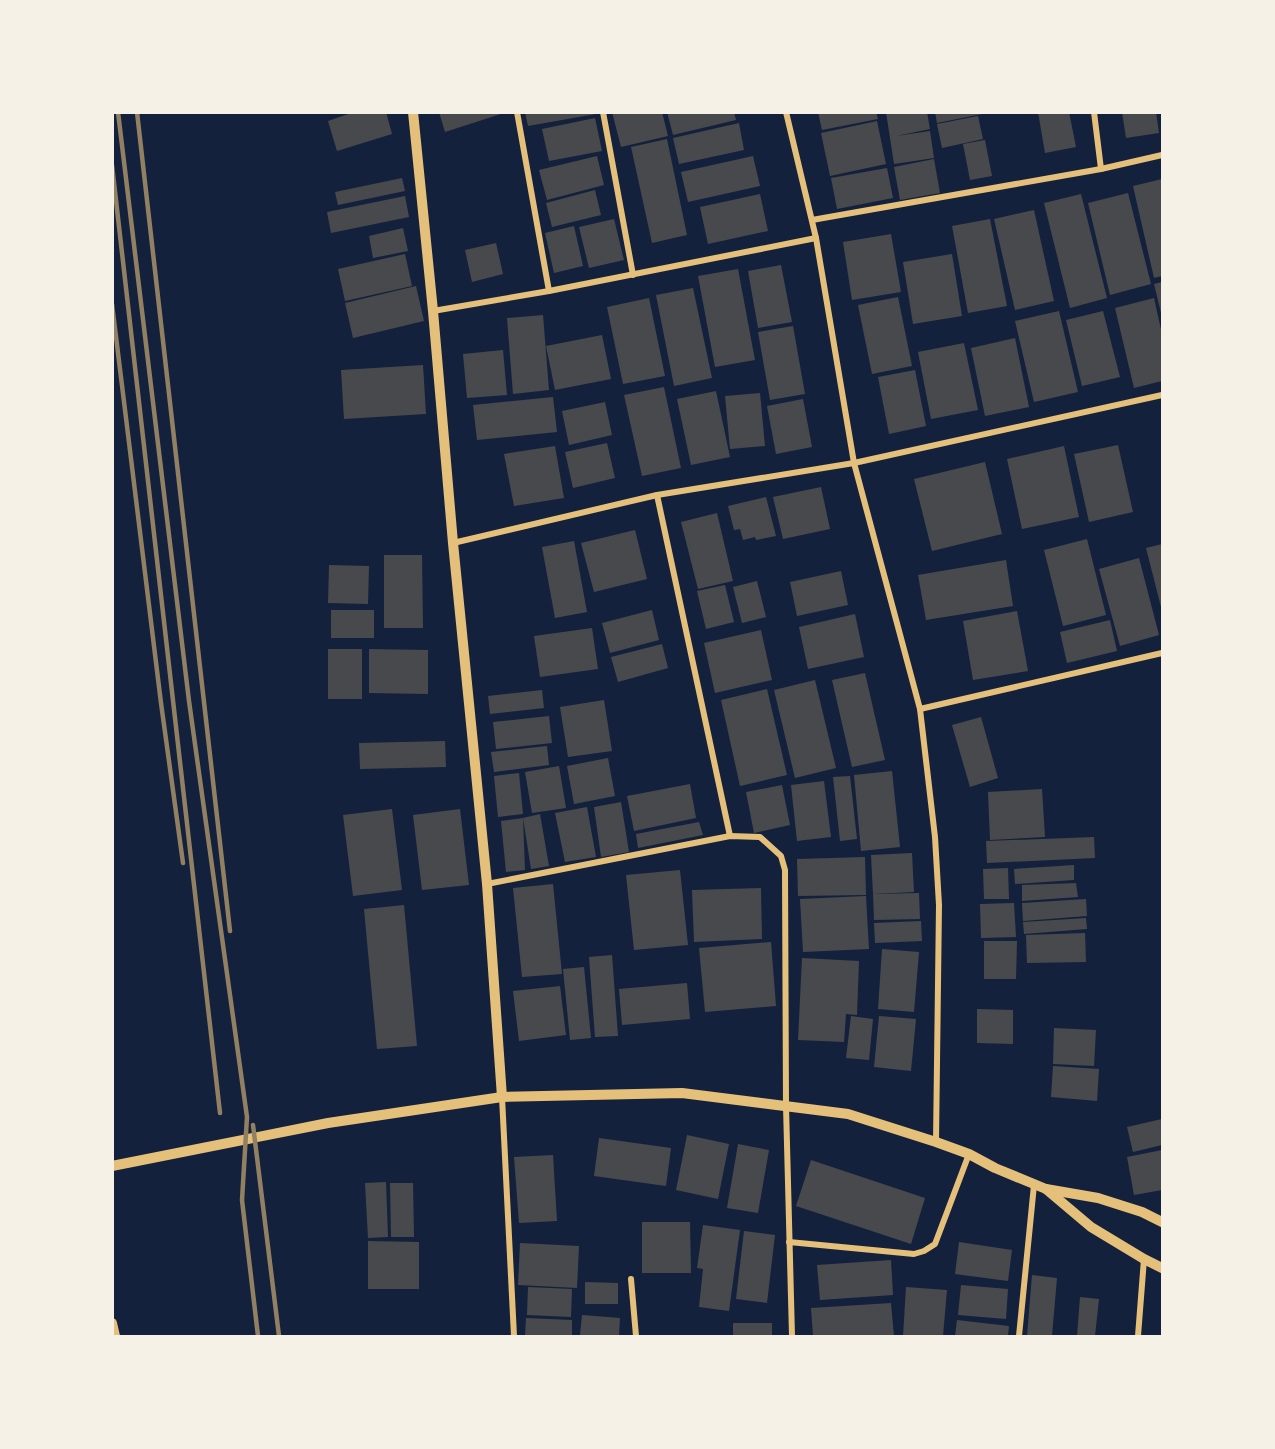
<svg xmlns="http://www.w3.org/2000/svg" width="1275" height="1449" font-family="'Fira Sans',sans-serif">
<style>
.building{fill:#48494c}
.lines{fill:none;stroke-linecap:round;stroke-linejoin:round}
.minor{stroke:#e5c07b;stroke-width:6}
.tertiary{stroke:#e5c07b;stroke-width:10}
.rail{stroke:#918062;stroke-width:4.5}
</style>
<rect width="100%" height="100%" fill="#14213d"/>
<!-- building -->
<g class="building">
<polygon points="354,112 386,112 392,134 337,151 328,121"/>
<polygon points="439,112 504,112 504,113 445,132"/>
<polygon points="525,112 596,112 596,114 528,126"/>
<polygon points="612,112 662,112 668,136 621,147"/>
<polygon points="667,112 734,112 736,120 673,135"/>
<polygon points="818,112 876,112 878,119 822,130"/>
<polygon points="886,112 927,112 930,129 896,136 930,131 934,158 894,164"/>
<polygon points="935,112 982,112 982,114 937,123"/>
<polygon points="1038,112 1069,112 1076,147 1045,153"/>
<polygon points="1122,112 1156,112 1159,133 1126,138"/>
<polygon points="978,116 983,139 942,148 937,124"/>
<polygon points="595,118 602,151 549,161 542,129"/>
<polygon points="877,121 886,164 830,176 821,133"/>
<polygon points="739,123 744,150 679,164 673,138"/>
<polygon points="667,139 687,235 652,243 631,147"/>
<polygon points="985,140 992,176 970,180 963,144"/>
<polygon points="597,156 604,185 547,200 539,170"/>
<polygon points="753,156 760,186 688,202 681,172"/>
<polygon points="934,159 940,193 900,200 894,167"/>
<polygon points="887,168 893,198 837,209 831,178"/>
<polygon points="402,178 405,191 338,205 335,192"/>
<polygon points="1162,179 1162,276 1154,278 1133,186"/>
<polygon points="595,190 601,215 552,227 546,203"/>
<polygon points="1128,193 1151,284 1110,295 1088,203"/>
<polygon points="760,194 768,231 708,244 700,207"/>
<polygon points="1081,194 1107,298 1070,308 1044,203"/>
<polygon points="405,196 409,217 331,233 327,212"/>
<polygon points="1034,210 1054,301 1015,310 994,219"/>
<polygon points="614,219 624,260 589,268 579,227"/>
<polygon points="990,219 1007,306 968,313 952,226"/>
<polygon points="574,226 583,266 554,273 545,233"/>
<polygon points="403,228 408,251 373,258 369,236"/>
<polygon points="891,234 901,292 852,300 843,242"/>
<polygon points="496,243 503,274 472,282 465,250"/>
<polygon points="405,254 412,286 345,301 338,269"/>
<polygon points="952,254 962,316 913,324 903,262"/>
<polygon points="781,265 792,322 758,328 748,271"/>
<polygon points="738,269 755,360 715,367 698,276"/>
<polygon points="1162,282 1162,317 1154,284"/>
<polygon points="416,286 424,321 353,338 345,303"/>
<polygon points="693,288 712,378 674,386 656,295"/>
<polygon points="898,297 912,366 872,374 858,305"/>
<polygon points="649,298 665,376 623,384 607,307"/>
<polygon points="1154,298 1162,334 1162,381 1134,388 1115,308"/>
<polygon points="1059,311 1078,392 1034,402 1015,321"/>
<polygon points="1103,311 1120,377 1082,386 1066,320"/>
<polygon points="543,315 549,390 513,394 507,318"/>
<polygon points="793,326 805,394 770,400 758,332"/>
<polygon points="602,335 611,379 555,390 546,346"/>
<polygon points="1015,338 1029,407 985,416 971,348"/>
<polygon points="964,343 978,410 931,419 918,352"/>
<polygon points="503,350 507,395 467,398 463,354"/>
<polygon points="423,365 426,414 344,419 341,370"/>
<polygon points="915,370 926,426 889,434 878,377"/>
<polygon points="664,387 681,468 642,476 624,395"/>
<polygon points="716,391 730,457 691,465 677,399"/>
<polygon points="760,393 765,446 730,449 725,396"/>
<polygon points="553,397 557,432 477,440 473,405"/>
<polygon points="803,399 812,447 776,454 767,406"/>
<polygon points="605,402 612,435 569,445 562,411"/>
<polygon points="607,443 615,478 573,488 565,452"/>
<polygon points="1118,445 1133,512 1089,522 1074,454"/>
<polygon points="555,446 564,498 514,506 504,454"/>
<polygon points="1064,446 1079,517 1022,529 1007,459"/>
<polygon points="985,462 1002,534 932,551 914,479"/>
<polygon points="821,487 830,529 783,539 773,497"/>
<polygon points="766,497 776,536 756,540 755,537 743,540 740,529 734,530 728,506"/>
<polygon points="717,513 733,581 698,589 681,522"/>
<polygon points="635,530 647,579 594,592 581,543"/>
<polygon points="1087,539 1106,615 1063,626 1044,550"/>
<polygon points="574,541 587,612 555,618 542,547"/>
<polygon points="1162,544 1162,611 1146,548"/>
<polygon points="384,555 422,555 423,628 384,628"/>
<polygon points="1139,558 1159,635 1120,646 1099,569"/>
<polygon points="1006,560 1013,606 926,620 918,575"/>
<polygon points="329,565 369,566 368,604 328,603"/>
<polygon points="841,571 848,605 797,616 790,582"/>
<polygon points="757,581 766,617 742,623 733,587"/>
<polygon points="725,585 734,622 706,629 697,591"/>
<rect x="331" y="610" width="43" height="28"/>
<polygon points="652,610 659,640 610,653 602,623"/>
<polygon points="1017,611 1028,671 973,680 963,621"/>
<polygon points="855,614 864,657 808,669 799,627"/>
<polygon points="1110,620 1117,651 1067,663 1060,632"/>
<polygon points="592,628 598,669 540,677 534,636"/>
<polygon points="761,630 772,680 715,693 704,643"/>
<polygon points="662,644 668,668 618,682 611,657"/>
<rect x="328" y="649" width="34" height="50"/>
<polygon points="369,649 428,650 428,694 369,693"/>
<polygon points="865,673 885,760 852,767 832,680"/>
<polygon points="815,680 836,768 795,778 774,690"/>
<polygon points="767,689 787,775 740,786 721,700"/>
<polygon points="542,690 544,708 490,714 488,696"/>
<polygon points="604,700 612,751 568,757 560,707"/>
<polygon points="549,716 552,743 496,749 493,722"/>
<polygon points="981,717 998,778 970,787 952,725"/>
<polygon points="445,741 446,767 360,769 359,743"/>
<polygon points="547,746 549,765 494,772 491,752"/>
<polygon points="608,758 615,796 574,804 567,766"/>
<polygon points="559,766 566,808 532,813 525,772"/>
<polygon points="892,771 900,847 861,851 854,775"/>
<polygon points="519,773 523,814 498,817 494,776"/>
<polygon points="850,776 857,839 840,841 833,777"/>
<polygon points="824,781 831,837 797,841 791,785"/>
<polygon points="690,784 696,818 634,831 627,796"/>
<polygon points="782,785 790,825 754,833 746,792"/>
<polygon points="1042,789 1045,837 990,840 988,792"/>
<polygon points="621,802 629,852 601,857 594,807"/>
<polygon points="587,807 596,857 565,862 555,813"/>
<polygon points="392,809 402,890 353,896 343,815"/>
<polygon points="460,809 469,885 422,890 413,815"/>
<polygon points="540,814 549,866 531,869 523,818"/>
<polygon points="523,818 525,870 506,872 501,821"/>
<polygon points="699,822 703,835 638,848 636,834"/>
<polygon points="1094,837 1095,858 987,863 986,841"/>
<polygon points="912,853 914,892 873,894 871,855"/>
<polygon points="865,857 866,895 798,896 797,859"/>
<polygon points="1074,865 1074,880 1015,884 1014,869"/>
<polygon points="1008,868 1009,899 984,899 983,869"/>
<polygon points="680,870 688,945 634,950 626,875"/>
<polygon points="1076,883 1078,897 1022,901 1022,885"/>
<polygon points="553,884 562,974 522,977 513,888"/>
<polygon points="761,888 762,939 694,942 692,890"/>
<polygon points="919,893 920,919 874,920 873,894"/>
<polygon points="866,896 869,949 803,952 800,899"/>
<polygon points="1086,899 1087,916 1023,921 1022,903"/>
<polygon points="1014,903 1016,937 981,938 980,904"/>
<polygon points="404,905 417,1046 377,1049 364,909"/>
<polygon points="1086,918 1087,929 1024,934 1023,922"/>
<polygon points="921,921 922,941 875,943 874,923"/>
<polygon points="1085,933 1086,962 1027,963 1026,935"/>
<polygon points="984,941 1017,941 1016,979 984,979"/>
<polygon points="771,942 776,1006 705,1012 699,948"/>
<polygon points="882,949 919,952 914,1012 878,1009"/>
<polygon points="612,955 618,1036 595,1037 589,957"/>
<polygon points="802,958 859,961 857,1015 846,1014 844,1042 798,1040"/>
<polygon points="584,967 591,1038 570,1040 563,969"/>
<polygon points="687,983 690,1019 622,1025 619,989"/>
<polygon points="560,986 566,1035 519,1041 513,991"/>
<polygon points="977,1009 1013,1010 1013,1044 977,1043"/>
<polygon points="851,1016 873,1019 869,1060 846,1058"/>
<polygon points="879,1016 916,1019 911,1071 874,1067"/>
<polygon points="1054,1028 1096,1030 1094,1066 1053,1064"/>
<polygon points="1053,1066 1099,1069 1097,1101 1051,1097"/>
<polygon points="1162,1119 1162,1145 1133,1152 1127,1127"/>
<polygon points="687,1135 729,1144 718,1199 676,1190"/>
<polygon points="599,1138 671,1148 666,1186 594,1176"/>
<polygon points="738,1144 769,1150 758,1213 727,1208"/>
<polygon points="1162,1150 1162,1190 1134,1195 1127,1157"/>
<polygon points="553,1155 557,1221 519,1223 514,1157"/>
<polygon points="811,1160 925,1198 911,1244 796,1206"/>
<polygon points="386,1182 388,1237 368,1238 365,1183"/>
<polygon points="390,1183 413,1183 414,1237 391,1237"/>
<polygon points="642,1222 690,1222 691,1273 642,1273"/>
<polygon points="703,1225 740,1230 729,1311 699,1307 703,1269 697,1268"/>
<polygon points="744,1231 775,1235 767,1303 736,1299"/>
<polygon points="368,1241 419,1242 419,1289 368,1289"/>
<polygon points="959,1242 1012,1250 1008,1281 955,1274"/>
<polygon points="520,1243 579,1246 577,1288 518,1285"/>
<polygon points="891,1260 893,1295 820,1300 817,1265"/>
<polygon points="1032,1275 1057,1278 1052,1336 1027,1336"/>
<polygon points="585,1282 618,1283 618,1304 585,1304"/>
<polygon points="961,1285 1008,1289 1006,1319 958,1315"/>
<polygon points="528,1287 572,1289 571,1317 527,1315"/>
<polygon points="906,1287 947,1290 943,1336 903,1336"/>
<polygon points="1080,1297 1099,1299 1095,1336 1077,1336"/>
<polygon points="891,1303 894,1336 813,1336 811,1308"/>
<polygon points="582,1315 620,1318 619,1336 580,1335"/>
<polygon points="526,1318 572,1320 572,1336 525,1336"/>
<polygon points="957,1320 1009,1326 1008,1336 955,1336"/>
<rect x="733" y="1323" width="39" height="13"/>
</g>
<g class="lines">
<!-- minor -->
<g class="minor">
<polyline points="517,112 549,291"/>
<polyline points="603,112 633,275"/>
<polyline points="786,112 816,238 854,463 920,709 935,837 939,905 936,1142"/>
<polyline points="1094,112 1101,169"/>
<polyline points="812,220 1101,169 1162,155"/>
<polyline points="433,311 549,291 816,238"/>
<polyline points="657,495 730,836"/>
<polyline points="453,543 657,495 854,463 1162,395"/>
<polyline points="920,709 1162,653"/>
<polyline points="487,884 730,836 760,837 781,856 785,870 786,1106 792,1336"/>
<polyline points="502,1097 514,1336"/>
<polyline points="789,1242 914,1254 924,1251 935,1244 969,1154"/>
<polyline points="631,1279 636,1336"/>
<polyline points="1019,1336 1034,1185"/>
<polyline points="1138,1336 1144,1259"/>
</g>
<!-- tertiary -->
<g class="tertiary">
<polyline points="413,112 433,311 453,543 487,884 502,1097"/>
<polyline points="112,1166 328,1123 502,1097 682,1093 848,1114 936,1142 969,1154 995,1168 1046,1189 1098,1198 1142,1212 1162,1222"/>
<polyline points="1046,1189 1091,1227 1144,1259 1162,1268"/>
<polyline points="112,1323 115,1336"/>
</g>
<!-- rail -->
<g class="rail">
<polyline points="118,112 189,701 247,1117 242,1200 258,1336"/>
<polyline points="137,112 230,931"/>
<polyline points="112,165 220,1113"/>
<polyline points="112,304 161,703 183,863"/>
<polyline points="253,1125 279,1336"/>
</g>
</g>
<!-- border -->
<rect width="1275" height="1449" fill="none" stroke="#f6f1e7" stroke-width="228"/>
</svg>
